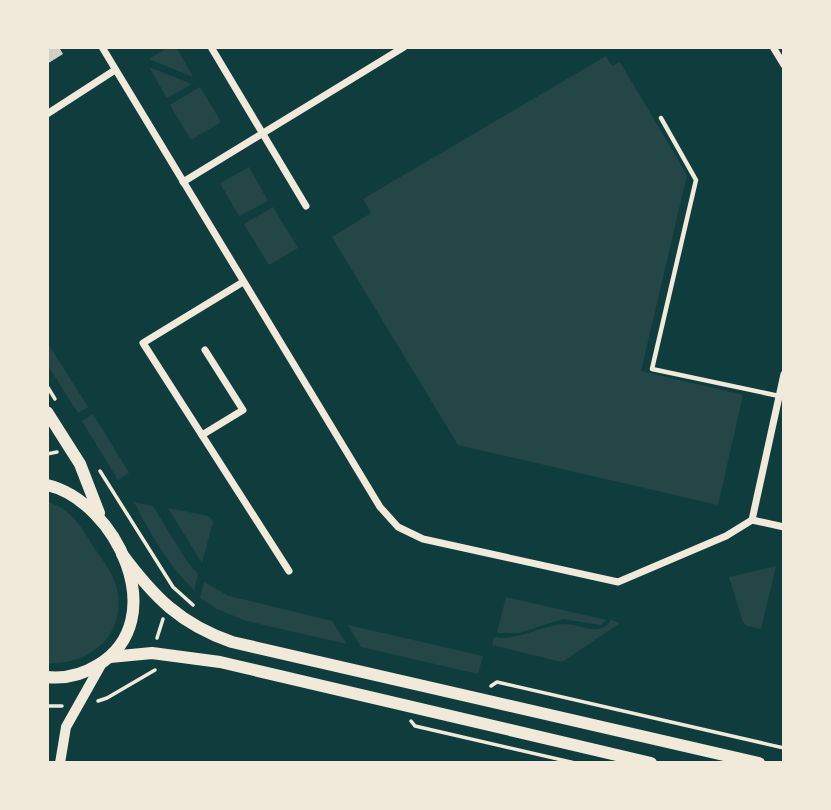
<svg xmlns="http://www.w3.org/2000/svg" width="831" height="810" font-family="'DM Sans',sans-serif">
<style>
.green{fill:#244646}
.building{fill:#cfcfc3}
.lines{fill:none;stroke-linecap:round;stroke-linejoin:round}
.path{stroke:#f1e9da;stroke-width:3.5}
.service{stroke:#f1e9da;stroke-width:4.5}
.minor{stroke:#f1e9da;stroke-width:7}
.tertiary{stroke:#f1e9da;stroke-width:10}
.secondary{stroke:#f1e9da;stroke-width:12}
</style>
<rect width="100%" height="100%" fill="#0f3d3e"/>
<!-- green -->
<g class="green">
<polygon points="169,47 176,47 193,77 149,59"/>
<polygon points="606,56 612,66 620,62 687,175 641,371 743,395 718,505 458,445 332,237 371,213 363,199"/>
<polygon points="149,67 192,84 167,98"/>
<polygon points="200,87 221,122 191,140 170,105"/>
<polygon points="249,167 268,201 239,216 220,183"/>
<polygon points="273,207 298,248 269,265 244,224"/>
<polygon points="47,342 88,407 78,413 47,364"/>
<polygon points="93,414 129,473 118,480 82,421"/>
<path d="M47,502C71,509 81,526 93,546C102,559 113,573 117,589C127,634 90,666 47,663Z"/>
<path d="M134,502L153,506L186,560L198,574L194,590C169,566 150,533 134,502Z"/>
<polygon points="168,508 209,516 213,522 202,563"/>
<polygon points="776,566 761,629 747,626 743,622 729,577"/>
<polygon points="204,582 229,596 332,621 347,644 246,621 217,609 200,598"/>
<polygon points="506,597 606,620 601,625 563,619 519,633 497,633"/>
<path d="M611,620L620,623L562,662L492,645L494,637C521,641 540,625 565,624C581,624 600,638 611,620Z"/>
<polygon points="348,625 483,656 478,674 361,647"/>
</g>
<!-- building -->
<polygon class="building" points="47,47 59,47 63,54 47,64"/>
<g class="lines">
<!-- path -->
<g class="path">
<polyline points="47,386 55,399"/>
<polyline points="47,454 57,452"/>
<polyline points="100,471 173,587 193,605"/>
<polyline points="157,638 163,619"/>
<polyline points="491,686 497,682 784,748"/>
<polyline points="98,701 107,698 155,670"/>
<polyline points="47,706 62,706"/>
<polyline points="411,721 415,726 575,763"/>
</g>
<!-- service -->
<polyline class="service" points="661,118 696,180 652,369 779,396"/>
<!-- minor -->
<g class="minor">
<polyline points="102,47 380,507 398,527 423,539 618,582 726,536 752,520"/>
<polyline points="211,47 306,206"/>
<polyline points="773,47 784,65"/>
<polyline points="47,114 115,70"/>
<polyline points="183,182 404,47"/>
<polyline points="243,282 143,343 289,571"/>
<polyline points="202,435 243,410 205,350"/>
<polyline points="752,520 784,374"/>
<polyline points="752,520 784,527"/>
</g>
<!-- tertiary -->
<polyline class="tertiary" points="60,763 66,727 102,663"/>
<!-- secondary -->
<g class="secondary">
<polyline points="47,412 80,464 99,513"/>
<path d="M47,485C116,501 173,620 98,665C82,675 66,679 47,677"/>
<path d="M122,554C154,597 180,624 232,642L759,763"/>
<polyline points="110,657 152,653 220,662 651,763"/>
</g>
</g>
<!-- border -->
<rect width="831" height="810" fill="none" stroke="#f1e9da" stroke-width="98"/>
</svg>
